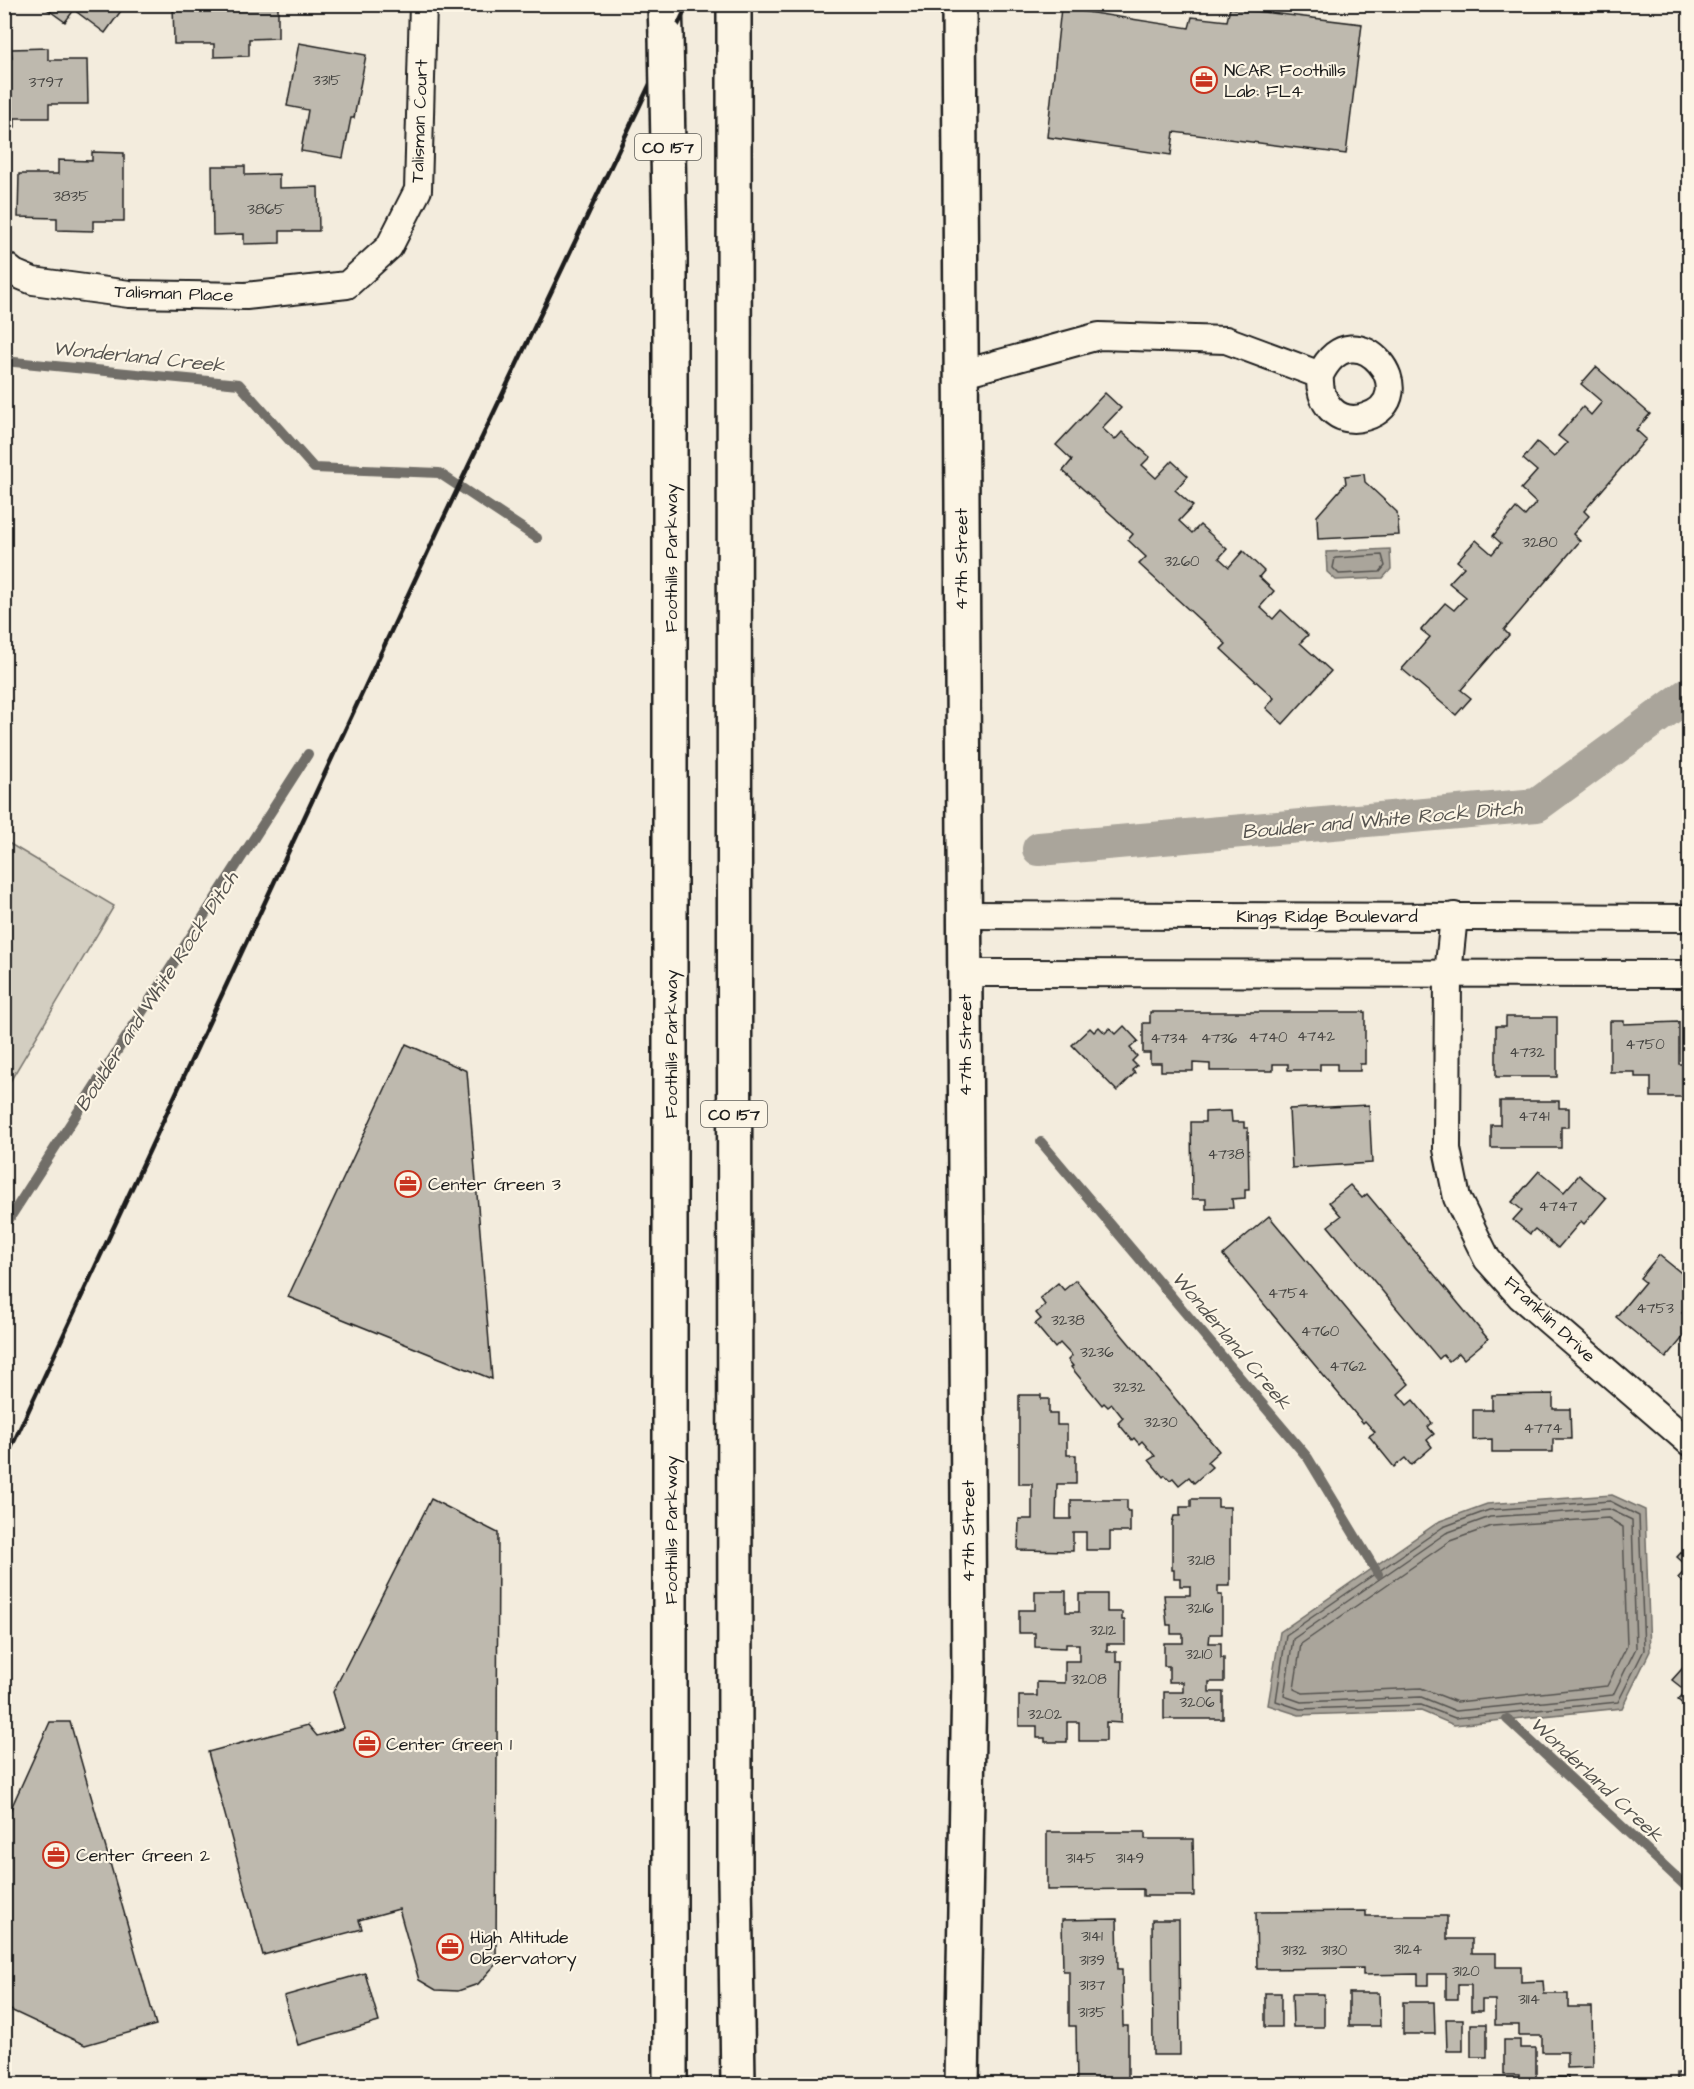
<svg xmlns="http://www.w3.org/2000/svg" width="1694" height="2089" font-family="'Architects Daughter',sans-serif">
<style>
.green{fill:#d3cec1;stroke:#78756e;stroke-width:1.5}
.water{fill:#aaa59b;stroke:#716e68;stroke-width:1.5}
.lines{fill:none;stroke-linecap:round;stroke-linejoin:round}
.shore{stroke:#55534f;stroke-width:1.5}
.stream{stroke:#716e68;stroke-width:10}
.canal{stroke:#aaa59b;stroke-width:34}
.building{fill:#beb9ae;stroke:#1c1c1c;stroke-width:1.5}
.street-casing{stroke:#1c1c1c;stroke-width:30}
.secondary-casing{stroke:#1c1c1c;stroke-width:38}
.highway-casing{stroke:#1c1c1c;stroke-width:38}
.street{stroke:#fcf5e5;stroke-width:26}
.secondary{stroke:#fcf5e5;stroke-width:33}
.highway{stroke:#fcf5e5;stroke-width:33}
.rail{stroke:#1c1c1c;stroke-width:4.5}
.highway-bridge-casing{stroke:#1c1c1c;stroke-width:38;stroke-linecap:butt}
.highway-bridge{stroke:#fcf5e5;stroke-width:33}
.labels{text-anchor:middle;stroke-width:4.5;stroke-linejoin:round;paint-order:stroke}
.number-label{font-size:15px;fill:#444340}
.shield{fill:#fcf5e5;stroke:#5f5d58;stroke-width:1.5}
.shield-label{font-size:16px;font-weight:bold;fill:#1c1c1c}
.poi-label{font-size:18px;fill:#1c1c1c;stroke:#fcf5e5;text-anchor:start}
.street-label{font-size:18px;fill:#1c1c1c;stroke:#fcf5e5}
.water-label{font-size:20px;font-style:italic;fill:#55534f;stroke:#fcf5e5}
</style>
<rect width="100%" height="100%" fill="#f3ecdd"/>
<filter id="ink" filterUnits="userSpaceOnUse"><feTurbulence type="fractalNoise" baseFrequency=".0167" numOctaves="2"/><feDisplacementMap in="SourceGraphic" scale="12" xChannelSelector="R" yChannelSelector="G"/><feConvolveMatrix kernelMatrix="1 2 1 2 8 2 1 2 1" color-interpolation-filters="sRGB"/></filter>
<g filter="url(#ink)">
<!-- green -->
<polygon class="green" points="5,841 114,906 5,1090"/>
<!-- water -->
<g class="water">
<polygon points="1390,549 1391,569 1383,578 1336,580 1327,572 1326,552"/>
<polygon points="1612,1495 1645,1510 1650,1651 1622,1708 1454,1725 1421,1711 1299,1715 1268,1705 1280,1632 1440,1521 1487,1504"/>
</g>
<g class="lines">
<!-- shore -->
<g class="shore">
<polygon points="1382,555 1385,566 1380,572 1339,574 1333,568 1335,558"/>
<polygon points="1610,1501 1639,1516 1644,1650 1618,1702 1455,1718 1421,1705 1300,1709 1276,1701 1286,1635 1443,1527 1489,1510"/>
<polygon points="1609,1509 1632,1520 1636,1648 1613,1695 1456,1711 1421,1697 1301,1702 1284,1696 1293,1639 1446,1533 1490,1517"/>
<polygon points="1608,1518 1623,1527 1627,1646 1607,1686 1457,1702 1421,1688 1303,1693 1294,1689 1301,1644 1450,1541 1492,1526"/>
</g>
<!-- stream -->
<g class="stream">
<polyline points="4,361 239,384 314,468 439,473 537,538"/>
<polyline points="1041,1142 1308,1458 1378,1574"/>
<polyline points="4,1227 308,754"/>
<polyline points="1507,1719 1690,1890"/>
</g>
<!-- canal -->
<polyline class="canal" points="1039,849 1537,805 1690,693"/>
</g>
<!-- building -->
<g class="building">
<polygon points="40,4 126,4 105,33 74,10 65,22"/>
<polygon points="173,4 278,4 278,38 249,39 249,56 214,57 214,44 174,44"/>
<polygon points="1061,8 1189,28 1192,17 1227,21 1230,8 1362,24 1346,154 1174,132 1171,155 1047,137"/>
<polygon points="299,43 366,55 354,118 351,118 343,158 301,151 308,110 287,106"/>
<polygon points="48,48 48,60 87,60 88,104 49,104 49,118 15,118 15,127 4,127 4,58 12,58 11,49"/>
<polygon points="92,152 124,153 124,221 93,221 93,231 57,230 57,218 18,217 19,174 58,174 58,160 92,161"/>
<polygon points="212,166 245,166 245,175 279,174 279,188 318,187 319,231 280,231 280,243 244,244 244,234 213,235"/>
<polygon points="1596,367 1650,414 1636,430 1646,439 1584,511 1589,516 1573,534 1580,541 1504,630 1509,635 1461,690 1471,698 1456,715 1402,669 1430,637 1421,630 1445,603 1454,610 1466,597 1449,583 1464,567 1457,561 1476,540 1492,554 1501,543 1493,536 1516,508 1525,516 1536,503 1521,489 1537,471 1523,459 1537,442 1554,457 1567,443 1558,436 1583,407 1591,415 1602,402 1581,384"/>
<polygon points="1105,393 1121,408 1102,428 1115,440 1122,432 1150,457 1142,465 1156,478 1172,461 1188,476 1175,490 1193,506 1179,521 1192,533 1200,525 1227,549 1219,558 1229,567 1243,551 1264,571 1259,577 1274,591 1260,607 1273,619 1281,610 1308,635 1300,643 1331,671 1283,724 1266,708 1274,698 1221,649 1226,644 1139,564 1146,557 1128,540 1133,534 1063,471 1072,460 1056,445"/>
<polygon points="1364,474 1365,482 1397,512 1399,535 1318,539 1317,516 1346,483 1345,476"/>
<polygon points="1150,1012 1365,1012 1365,1064 1360,1064 1360,1071 1337,1071 1337,1064 1320,1064 1320,1070 1288,1070 1288,1064 1273,1064 1273,1071 1210,1071 1210,1064 1193,1063 1193,1071 1161,1071 1161,1063 1150,1063 1150,1053 1143,1053 1143,1023 1150,1023"/>
<polygon points="1506,1017 1557,1017 1557,1077 1496,1077 1496,1026 1506,1026"/>
<polygon points="1610,1021 1624,1021 1624,1024 1679,1022 1679,1064 1684,1064 1684,1097 1651,1097 1651,1077 1635,1077 1635,1072 1610,1072"/>
<polygon points="1124,1026 1138,1041 1130,1048 1137,1056 1132,1061 1137,1066 1132,1070 1135,1073 1117,1091 1072,1045 1090,1028 1094,1032 1099,1027 1105,1033 1110,1028 1116,1034"/>
<polygon points="406,1044 467,1071 492,1379 288,1297"/>
<polygon points="1500,1101 1559,1101 1559,1108 1569,1108 1569,1127 1561,1127 1561,1148 1491,1148 1491,1125 1500,1125"/>
<polygon points="1369,1105 1372,1163 1292,1168 1289,1109"/>
<polygon points="1231,1111 1232,1122 1244,1122 1244,1128 1248,1128 1249,1190 1245,1190 1245,1198 1232,1199 1233,1208 1206,1209 1206,1199 1192,1199 1191,1122 1205,1122 1205,1112"/>
<polygon points="1539,1171 1564,1192 1579,1175 1606,1198 1584,1224 1581,1221 1558,1248 1535,1229 1530,1234 1513,1220 1522,1210 1512,1202"/>
<polygon points="1350,1185 1362,1198 1367,1194 1488,1339 1464,1359 1459,1353 1449,1361 1443,1355 1439,1359 1328,1226 1341,1216 1329,1202"/>
<polygon points="1269,1216 1409,1384 1398,1394 1407,1405 1413,1400 1432,1423 1428,1427 1434,1434 1427,1440 1432,1447 1411,1465 1405,1458 1394,1467 1369,1436 1375,1432 1365,1421 1363,1423 1223,1255"/>
<polygon points="1659,1255 1690,1280 1690,1304 1682,1313 1690,1319 1690,1329 1666,1358 1616,1317 1645,1282 1640,1278"/>
<polygon points="1076,1280 1219,1451 1207,1462 1212,1467 1194,1483 1189,1477 1179,1485 1173,1478 1170,1480 1165,1475 1163,1477 1149,1460 1155,1456 1142,1441 1139,1444 1134,1438 1132,1440 1118,1423 1123,1418 1112,1404 1108,1407 1104,1403 1102,1405 1071,1367 1073,1366 1068,1360 1072,1356 1060,1343 1055,1348 1035,1324 1041,1319 1036,1313 1045,1305 1040,1298 1058,1283 1064,1290"/>
<polygon points="1553,1394 1553,1409 1570,1409 1571,1439 1553,1439 1553,1452 1492,1452 1492,1439 1473,1440 1473,1410 1492,1410 1492,1395"/>
<polygon points="1019,1395 1041,1395 1041,1399 1049,1399 1049,1414 1057,1414 1057,1425 1067,1425 1067,1455 1076,1455 1076,1484 1057,1484 1056,1519 1071,1519 1071,1500 1127,1500 1127,1511 1130,1511 1130,1532 1110,1532 1110,1550 1086,1550 1086,1532 1073,1532 1073,1551 1018,1550 1019,1519 1032,1519 1032,1484 1019,1484"/>
<polygon points="431,1499 498,1533 496,1964 478,1984 458,1991 436,1990 419,1980 399,1909 359,1920 362,1929 263,1955 208,1752 308,1725 317,1736 344,1728 333,1692"/>
<polygon points="1191,1499 1218,1499 1218,1507 1230,1507 1230,1586 1218,1586 1218,1595 1222,1595 1222,1634 1210,1634 1209,1643 1221,1643 1221,1658 1224,1658 1224,1682 1209,1682 1209,1692 1223,1692 1223,1719 1164,1719 1164,1692 1183,1692 1183,1682 1169,1682 1169,1666 1164,1666 1164,1643 1183,1643 1183,1634 1171,1634 1171,1625 1167,1625 1164,1595 1190,1595 1190,1586 1180,1586 1180,1578 1174,1578 1174,1570 1172,1570 1172,1523 1174,1516 1180,1516 1180,1507 1191,1507"/>
<polygon points="1690,1543 1690,1588 1678,1578 1688,1567 1677,1557"/>
<polygon points="1035,1591 1066,1591 1066,1612 1079,1612 1079,1594 1107,1594 1107,1612 1122,1612 1122,1620 1125,1620 1125,1644 1107,1644 1107,1652 1116,1652 1116,1661 1122,1661 1121,1723 1106,1722 1106,1741 1079,1741 1079,1722 1067,1722 1067,1742 1045,1742 1045,1738 1037,1738 1037,1726 1019,1726 1019,1696 1037,1696 1037,1682 1065,1683 1065,1661 1079,1661 1079,1644 1066,1644 1066,1648 1035,1647 1035,1633 1019,1633 1019,1610 1035,1610"/>
<polygon points="1690,1660 1690,1716 1683,1710 1686,1707 1678,1700 1686,1691 1672,1680"/>
<polygon points="50,1722 70,1722 156,2025 85,2045 4,2007 4,1824"/>
<polygon points="1047,1832 1145,1832 1145,1839 1193,1839 1194,1896 1143,1896 1143,1889 1047,1890"/>
<polygon points="1366,1911 1366,1916 1447,1916 1447,1939 1472,1939 1472,1953 1496,1953 1496,1967 1521,1967 1521,1982 1543,1981 1544,1994 1568,1994 1568,2007 1592,2007 1593,2067 1567,2068 1567,2052 1542,2052 1542,2036 1519,2036 1519,2025 1495,2025 1495,2000 1482,2000 1482,2011 1471,2011 1471,1985 1458,1985 1458,1999 1446,1999 1446,1974 1428,1974 1428,1985 1418,1985 1418,1974 1363,1975 1363,1968 1257,1969 1256,1912"/>
<polygon points="1117,1919 1118,1969 1122,1969 1123,2026 1128,2026 1128,2084 1077,2084 1076,2026 1069,2026 1069,1971 1063,1971 1062,1920"/>
<polygon points="1152,1920 1179,1920 1180,2055 1153,2055"/>
<polygon points="365,1973 379,2022 298,2045 284,1996"/>
<rect x="1265" y="1993" width="16" height="34"/>
<polygon points="1349,1993 1379,1993 1380,2026 1349,2026"/>
<polygon points="1292,1994 1324,1994 1324,2027 1293,2027"/>
<polygon points="1403,2002 1434,2002 1435,2034 1403,2034"/>
<polygon points="1446,2019 1463,2019 1463,2051 1447,2051"/>
<rect x="1471" y="2024" width="16" height="33"/>
<polygon points="1504,2040 1520,2040 1520,2048 1536,2048 1536,2083 1519,2083 1519,2075 1504,2075"/>
<rect x="1677" y="2073" width="13" height="11"/>
<rect x="1551" y="2077" width="17" height="7"/>
</g>
<g class="lines">
<defs>
<g id="street">
<polyline points="4,265 14,273 33,281 129,294 246,296 347,285 389,247 418,190 423,4"/>
<path d="M960,374L1099,336L1226,340L1320,375C1318,401 1336,426 1365,417C1428,398 1355,303 1320,375"/>
<polyline points="964,915 1690,918"/>
<polyline points="1454,916 1448,974 1447,1149 1457,1198 1487,1259 1521,1297 1690,1443"/>
<polyline points="965,973 1690,974"/>
</g>
<polyline id="secondary" points="959,4 969,1677 962,2084"/>
<g id="highway">
<polyline points="665,4 666,36"/>
<polyline points="734,4 735,1877 738,2084"/>
<polyline points="670,2084 670,259"/>
</g>
</defs>
<!-- street casing -->
<use href="#street" class="street-casing"/>
<!-- secondary casing -->
<use href="#secondary" class="secondary-casing"/>
<!-- highway casing -->
<use href="#highway" class="highway-casing"/>
<!-- street -->
<use href="#street" class="street"/>
<!-- secondary -->
<use href="#secondary" class="secondary"/>
<!-- highway -->
<use href="#highway" class="highway"/>
<!-- rail -->
<polyline class="rail" points="4,1463 439,528 688,4"/>
<defs>
<polyline id="highway-bridge" points="666,36 670,259"/>
</defs>
<!-- highway-bridge casing -->
<use href="#highway-bridge" class="highway-bridge-casing"/>
<!-- highway-bridge -->
<use href="#highway-bridge" class="highway-bridge"/>
</g>
</g>
<!-- icons -->
<defs>
<symbol id="office-ring" viewBox="-11 -11 22 22"><circle r="9.5" fill="#fcf5e5" stroke="#c8321e" stroke-width="1.5"/><path d="M-6-3h4V-5.5h4V-3h4V5H-6ZM-1-4.5V-3h2v-1.5ZM-6 0V1H6V0Z" fill="#c8321e"/></symbol>
</defs>
<g fill-rule="evenodd">
<use href="#office-ring" x="1189" y="65" width="30" height="30"/>
<use href="#office-ring" x="393" y="1169" width="30" height="30"/>
<use href="#office-ring" x="352" y="1729" width="30" height="30"/>
<use href="#office-ring" x="41" y="1840" width="30" height="30"/>
<use href="#office-ring" x="435" y="1932" width="30" height="30"/>
</g>
<g class="labels">
<!-- number labels -->
<g class="number-label">
<text x="327" y="85">3315</text>
<text x="46" y="87">3797</text>
<text x="71" y="201">3835</text>
<text x="266" y="214">3865</text>
<text x="1540" y="547">3280</text>
<text x="1182" y="566">3260</text>
<text x="1316" y="1041">4742</text>
<text x="1268" y="1042">4740</text>
<text x="1169" y="1043">4734</text>
<text x="1219" y="1043">4736</text>
<text x="1645" y="1049">4750</text>
<text x="1527" y="1057">4732</text>
<text x="1534" y="1121">4741</text>
<text x="1226" y="1159">4738</text>
<text x="1558" y="1211">4747</text>
<text x="1288" y="1298">4754</text>
<text x="1655" y="1313">4753</text>
<text x="1068" y="1325">3238</text>
<text x="1320" y="1336">4760</text>
<text x="1097" y="1357">3236</text>
<text x="1348" y="1371">4762</text>
<text x="1129" y="1392">3232</text>
<text x="1161" y="1427">3230</text>
<text x="1543" y="1433">4774</text>
<text x="1201" y="1565">3218</text>
<text x="1200" y="1613">3216</text>
<text x="1103" y="1635">3212</text>
<text x="1199" y="1659">3210</text>
<text x="1089" y="1684">3208</text>
<text x="1197" y="1707">3206</text>
<text x="1045" y="1719">3202</text>
<text x="1081" y="1863">3145</text>
<text x="1130" y="1863">3149</text>
<text x="1092" y="1941">3141</text>
<text x="1408" y="1954">3124</text>
<text x="1294" y="1955">3132</text>
<text x="1334" y="1955">3130</text>
<text x="1092" y="1965">3139</text>
<text x="1466" y="1976">3120</text>
<text x="1092" y="1990">3137</text>
<text x="1529" y="2004">3114</text>
<text x="1092" y="2017">3135</text>
</g>
<!-- shield labels -->
<g class="shield">
<rect x="635" y="134" width="66" height="26" rx="4.5"/>
<rect x="701" y="1101" width="66" height="26" rx="4.5"/>
</g>
<g class="shield-label">
<text x="668" y="153">CO 157</text>
<text x="734" y="1120">CO 157</text>
</g>
<!-- poi labels -->
<g class="poi-label">
<text x="1224" y="76">NCAR Foothills<tspan x="1224" dy="21">Lab: FL4</tspan></text>
<text x="428" y="1190">Center Green 3</text>
<text x="386" y="1750">Center Green 1</text>
<text x="76" y="1861">Center Green 2</text>
<text x="470" y="1943">High Altitude<tspan x="470" dy="21">Observatory</tspan></text>
</g>
<!-- street labels -->
<g class="street-label">
<text transform="translate(419 121) rotate(-88)" y="6">Talisman Court</text>
<text transform="translate(174 293) rotate(2)" y="6">Talisman Place</text>
<text transform="translate(671 558) rotate(-90)" y="6">Foothills Parkway</text>
<text transform="translate(961 559) rotate(-90)" y="6">47th Street</text>
<text x="1327" y="922">Kings Ridge Boulevard</text>
<text transform="translate(671 1044) rotate(-90)" y="6">Foothills Parkway</text>
<text transform="translate(965 1045) rotate(-90)" y="6">47th Street</text>
<text transform="translate(1550 1319) rotate(43)" y="6">Franklin Drive</text>
<text transform="translate(671 1530) rotate(-90)" y="6">Foothills Parkway</text>
<text transform="translate(968 1531) rotate(-90)" y="6">47th Street</text>
</g>
<!-- water labels -->
<g class="water-label">
<text transform="translate(139 356) rotate(6)" y="7">Wonderland Creek</text>
<text transform="translate(1382 819) rotate(-5)" y="7">Boulder and White Rock Ditch</text>
<text transform="translate(156 991) rotate(-57)" y="7">Boulder and White Rock Ditch</text>
<text transform="translate(1232 1340) rotate(50)" y="7">Wonderland Creek</text>
<text transform="translate(1597 1779) rotate(43)" y="7">Wonderland Creek</text>
</g>
</g>
<!-- margin -->
<rect width="1694" height="2089" fill="none" stroke="#fcf5e5" stroke-width="24"/>
<rect x="12" y="12" width="1670" height="2065" fill="none" stroke="#1c1c1c" stroke-width="2" filter="url(#ink)"/>
</svg>
